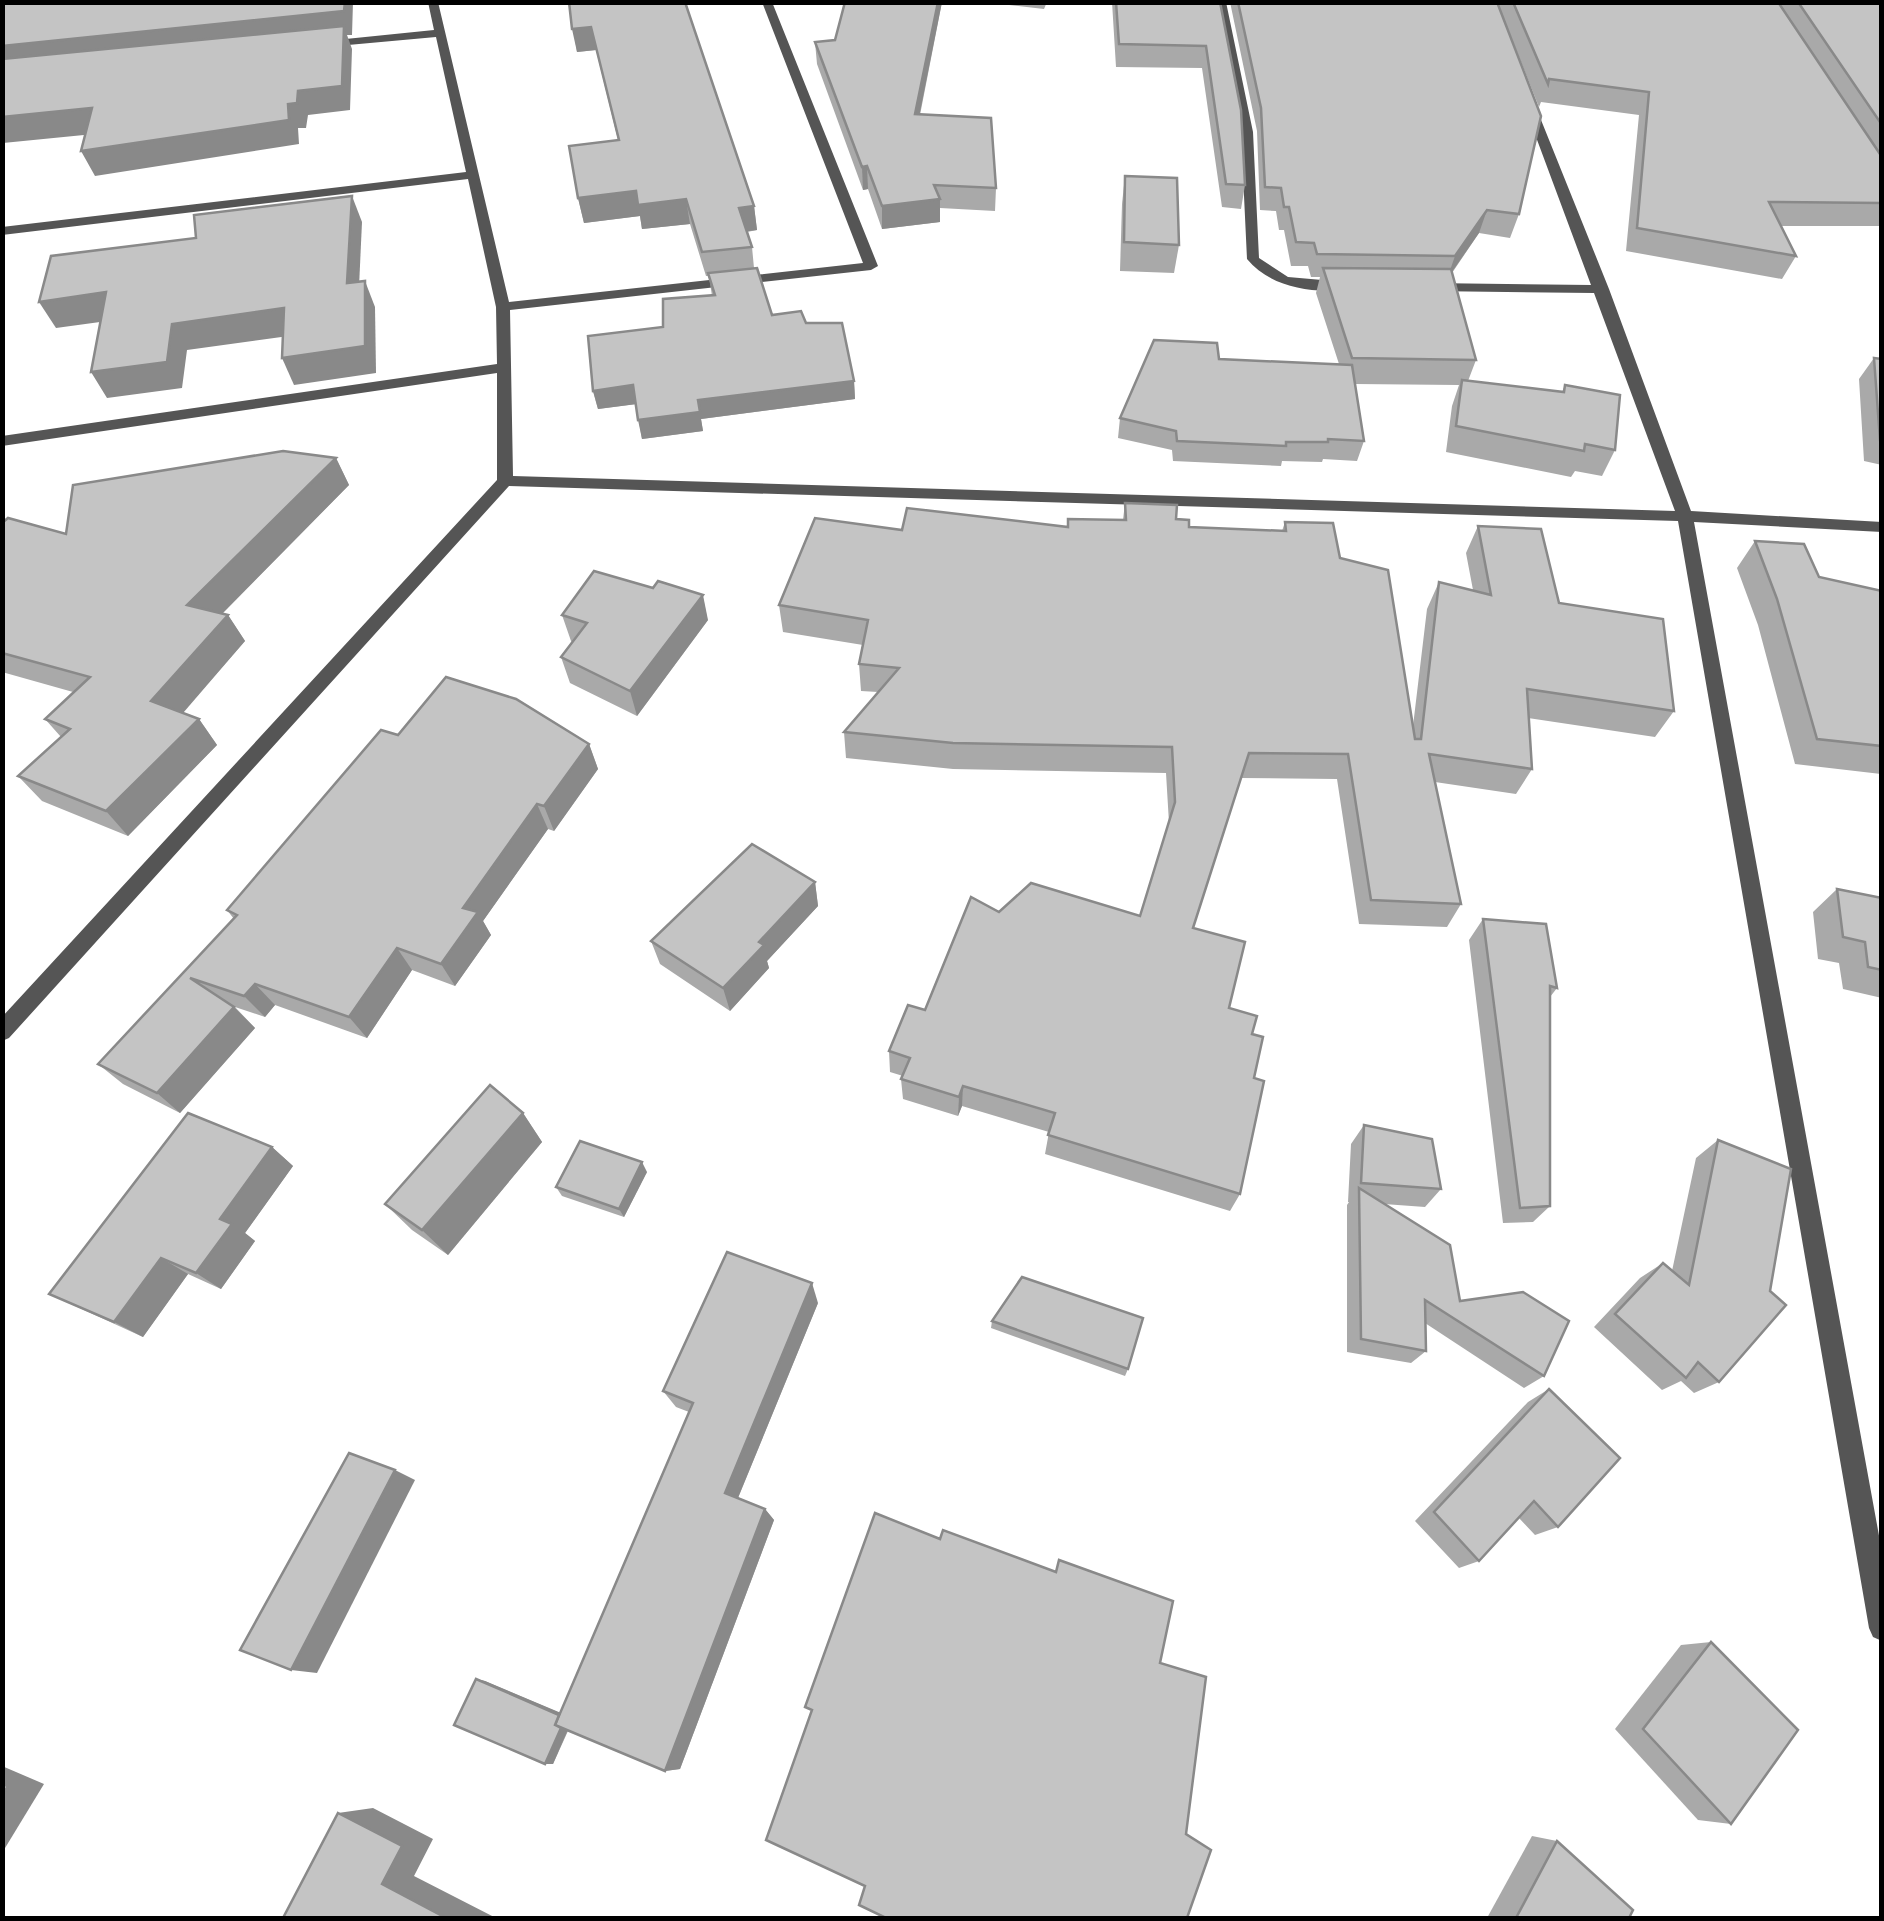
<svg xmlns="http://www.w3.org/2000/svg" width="1884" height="1921" font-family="Cabin,sans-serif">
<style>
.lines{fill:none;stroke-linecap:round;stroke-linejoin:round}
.street{fill:#555;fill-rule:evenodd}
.wall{fill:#a9a9a9}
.shaded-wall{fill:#898989}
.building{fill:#c4c4c4;stroke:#898989;stroke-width:2.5}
</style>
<rect width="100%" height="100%" fill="#fff"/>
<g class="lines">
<!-- street -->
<g class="street">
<polygon points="428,2 438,2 509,302 863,263 762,2 772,2 878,266 871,270 510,310 513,476 1675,511 1594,293 1429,291 1422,287 1429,283 1591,285 1523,102 1533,100 1609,289 1691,511 1882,522 1882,532 1694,522 1882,1552 1882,1641 1873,1637 1869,1628 1678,521 509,486 9,1038 2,1041 2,1017 497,480 497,373 2,446 2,436 497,364 496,307 468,179 2,235 2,227 466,172 436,37 326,47 321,44 326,41 434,30"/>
<path d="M1216,2H1226L1253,132L1259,258L1288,277L1345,282L1352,286L1350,289C1313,294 1271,288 1247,259L1241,132Z"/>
</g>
</g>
<!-- wall -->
<g class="wall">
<polygon points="569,2 754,206 757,230 747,232 752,247 754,268 772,315 806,323 854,381 855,399 701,419 703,431 642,439 636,404 598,409 593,391 663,327 712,296 709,276 706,276 690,224 642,229 640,216 584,223 578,198 618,140 596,50 577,52"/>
<polygon points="845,2 942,2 920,115 996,188 995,211 940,208 940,222 882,229 868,189 863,190 817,64 815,42 835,40"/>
<polygon points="982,2 1047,2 1044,9"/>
<polygon points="1112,2 1220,2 1245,185 1241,209 1222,207 1202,68 1116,67"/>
<polygon points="1230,2 1497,2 1519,214 1510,238 1479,233 1452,273 1476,360 1468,381 1562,392 1565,385 1615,450 1602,476 1575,471 1571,477 1446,452 1452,406 1459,385 1355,384 1364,441 1357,461 1323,459 1322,462 1282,461 1281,466 1173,461 1172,450 1118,438 1120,418 1219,359 1339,364 1316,293 1320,277 1311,277 1308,266 1291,266 1284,230 1279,230 1276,211 1260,210 1257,131"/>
<polygon points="1497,2 1882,2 1882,226 1781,226 1796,256 1782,279 1626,251 1639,115 1541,102 1539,107"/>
<polygon points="1125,176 1179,245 1174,273 1120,271 1122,204"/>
<polygon points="1882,353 1882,465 1864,461 1859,379 1874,358 1878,359"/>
<polygon points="336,458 349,485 222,614 228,615 245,641 182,713 199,719 217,745 128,836 42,801 18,776 61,737 45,719 73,692 2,672 2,523 66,534"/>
<polygon points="1125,503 1176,519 1189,527 1282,531 1285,522 1340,558 1413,726 1427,609 1439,582 1473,590 1466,553 1478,526 1674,711 1655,737 1528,718 1532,769 1516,794 1435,782 1461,904 1447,927 1359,924 1337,779 1241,778 1193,928 1229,1008 1252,1034 1254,1078 1240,1194 1230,1211 1045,1154 1049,1132 962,1106 958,1116 903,1099 901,1079 903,1076 890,1072 889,1051 925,1010 999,912 1140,916 1169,823 1166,773 953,769 846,758 844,732 878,692 861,691 859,664 863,645 783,632 779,605 902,530 1067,527 1068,519 1123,520"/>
<polygon points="1755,541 1819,577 1882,591 1882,775 1881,774 1795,764 1758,625 1737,568"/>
<polygon points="562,615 708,620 637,716 570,683 561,657 572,642 571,641"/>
<polygon points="398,735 589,744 598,769 554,831 548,829 483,921 491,935 455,986 412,970 367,1038 275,1005 265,1017 235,1007 255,1028 180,1113 123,1084 98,1064 234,919 227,910"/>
<polygon points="815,882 818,906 767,961 769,968 730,1011 660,964 651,941"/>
<polygon points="1837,889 1882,898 1882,998 1843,989 1839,963 1818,959 1813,912"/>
<polygon points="1483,919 1557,988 1550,997 1550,1206 1533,1222 1503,1223 1469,940"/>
<polygon points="523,1113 542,1142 448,1255 412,1230 385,1204"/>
<polygon points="1364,1125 1441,1189 1425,1207 1384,1204 1460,1301 1544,1376 1524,1388 1425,1323 1426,1351 1411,1363 1347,1352 1347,1205 1349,1202 1348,1202 1351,1144"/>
<polygon points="1718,1140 1719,1382 1694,1393 1681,1381 1662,1390 1594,1327 1640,1278 1663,1263 1672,1271 1696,1158"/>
<polygon points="272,1147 293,1166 245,1233 255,1241 221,1289 188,1274 143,1337 49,1294"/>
<polygon points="647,1172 624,1217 562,1196 556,1187"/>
<polygon points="818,1303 738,1498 765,1509 774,1520 680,1769 665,1771 568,1731 553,1764 545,1764 476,1679 485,1681 560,1713 689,1412 676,1407 663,1391"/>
<polygon points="992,1321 1128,1369 1125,1376 991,1328"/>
<polygon points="1549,1389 1558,1527 1535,1535 1519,1518 1479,1561 1459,1568 1415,1521 1528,1402"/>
<polygon points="1711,1642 1731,1824 1698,1820 1615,1729 1681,1645"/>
<polygon points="1532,1836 1557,1841 1629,1918 1487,1918"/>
</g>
<!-- shaded-wall -->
<g class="shaded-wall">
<polygon points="345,2 353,2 352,35 347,35 352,49 350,110 308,115 306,128 298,128 299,144 95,176 81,151 289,120 2,71 2,46"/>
<polygon points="938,2 942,2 915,137 915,114"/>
<polygon points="591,27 596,50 577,52 572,29"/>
<polygon points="92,108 104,133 3,143 2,144 2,117"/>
<polygon points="867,166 868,189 863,190 862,167"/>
<polygon points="636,191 686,199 690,224 642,229 640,216 584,223 578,198"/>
<polygon points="352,196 362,222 358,309 347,283"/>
<polygon points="940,199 940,222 882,229 882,206"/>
<polygon points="754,206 757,230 742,232 739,208"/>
<polygon points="1487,210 1479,233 1447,279 1455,256"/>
<polygon points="365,281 375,307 376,373 294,385 282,358"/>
<polygon points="106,292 122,319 56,328 39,302"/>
<polygon points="284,308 296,335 187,350 182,388 107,398 91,372 172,324"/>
<polygon points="854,381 855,399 701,419 703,431 642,439 638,420 698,400"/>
<polygon points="633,385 637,404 598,409 593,391"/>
<polygon points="336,458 349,485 205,631 187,605"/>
<polygon points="703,595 708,620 637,716 630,691"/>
<polygon points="228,615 245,641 171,727 151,701"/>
<polygon points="199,719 217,745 128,836 106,811"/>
<polygon points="589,744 598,769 554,831 544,806"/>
<polygon points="537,804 548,829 483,921 491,935 455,986 441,964 463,908"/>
<polygon points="815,882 818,906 767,961 769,968 730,1011 723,988 759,942"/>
<polygon points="397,948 412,970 367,1038 349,1017"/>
<polygon points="255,984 275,1005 265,1017 244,996"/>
<polygon points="234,1007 255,1028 180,1113 157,1093"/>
<polygon points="963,1086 962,1106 958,1116 959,1097"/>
<polygon points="523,1113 542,1142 448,1255 422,1230"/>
<polygon points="272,1147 293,1166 245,1233 255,1241 221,1289 196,1273 220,1219"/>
<polygon points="642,1162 647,1172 624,1217 619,1209"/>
<polygon points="161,1258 188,1274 143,1337 114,1322"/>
<polygon points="812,1283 818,1303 735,1505 725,1493"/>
<polygon points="395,1470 415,1480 317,1673 291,1670"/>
<polygon points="765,1509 774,1520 680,1769 665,1771"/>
<polygon points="476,1679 485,1681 573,1718 553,1764 545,1764"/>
<polygon points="2,1766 44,1784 2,1853"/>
<polygon points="373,1808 433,1839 414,1876 496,1918 446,1918 382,1884 338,1813"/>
</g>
<!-- building -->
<g class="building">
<polygon points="2,2 345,2 344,11 2,46"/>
<polygon points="569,2 685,2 754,206 739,208 752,247 702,252 686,199 638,205 636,191 578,198 569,146 619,140 591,27 572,29"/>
<polygon points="845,2 938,2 915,114 991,118 996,188 934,185 940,199 882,206 867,166 862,167 815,42 835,40"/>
<polygon points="1116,2 1220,2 1241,110 1245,185 1226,184 1206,46 1119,44"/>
<polygon points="1238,2 1497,2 1541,116 1519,214 1487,210 1455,256 1317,254 1314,243 1296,242 1289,207 1284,207 1281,188 1265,187 1261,108"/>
<polygon points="1513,2 1778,2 1882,157 1882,203 1769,202 1796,256 1637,228 1649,92 1549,79 1548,84"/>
<polygon points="1798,2 1882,2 1882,125"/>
<polygon points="344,26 342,86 298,91 297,103 288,104 289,120 81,151 92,108 2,117 2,59"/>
<polygon points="1125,176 1177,178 1179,245 1124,242"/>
<polygon points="352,196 347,283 365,281 365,346 282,358 284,308 172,324 167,362 91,372 106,292 39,302 51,256 196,238 194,215"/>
<polygon points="757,268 772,315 801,311 806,323 842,323 854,381 698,400 700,412 638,420 633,385 593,391 588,336 663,327 663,299 715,295 708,273"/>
<polygon points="1323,268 1451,269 1476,360 1352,358"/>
<polygon points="1154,340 1217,343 1219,359 1352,365 1364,441 1328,439 1328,442 1286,442 1286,446 1177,441 1176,431 1120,418"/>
<polygon points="1874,358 1882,359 1882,440 1880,440"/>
<polygon points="1462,380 1564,392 1565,385 1620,395 1615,450 1585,444 1584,451 1456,426"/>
<polygon points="283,451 336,458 187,605 228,615 151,701 199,719 106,811 18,776 70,729 45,719 90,677 2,653 2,523 8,518 66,534 73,485"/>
<polygon points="1125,503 1177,505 1176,519 1189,520 1189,527 1286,531 1285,522 1333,523 1340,558 1388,570 1415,739 1421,739 1439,582 1491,595 1478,526 1541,529 1559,603 1663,619 1674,711 1527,689 1532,769 1429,754 1461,904 1371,900 1348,754 1249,753 1193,928 1245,942 1229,1008 1257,1016 1252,1034 1263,1037 1254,1078 1264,1081 1240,1194 1048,1135 1055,1113 963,1086 959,1097 901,1079 910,1058 889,1051 908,1005 925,1010 971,897 999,912 1031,883 1140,916 1175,802 1172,747 953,743 844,732 899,668 859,664 868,620 779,605 815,518 902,530 907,508 1068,527 1068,519 1126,520"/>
<polygon points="1755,541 1804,544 1819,577 1882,591 1882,746 1817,739 1777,599"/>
<polygon points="594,571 653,588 658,581 703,595 630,691 561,657 587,623 562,615"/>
<polygon points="446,677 516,699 589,744 544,806 537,804 463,908 478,912 441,964 397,948 349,1017 255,984 244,996 190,978 234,1007 157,1093 98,1064 237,915 227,910 381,730 398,735"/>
<polygon points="752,844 815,882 759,942 764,945 723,988 651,941"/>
<polygon points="1837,889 1882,898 1882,970 1868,967 1865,942 1843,937"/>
<polygon points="1483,919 1546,924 1557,988 1550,986 1550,1206 1520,1208"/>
<polygon points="490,1085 523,1113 422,1230 385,1204"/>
<polygon points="188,1113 272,1147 220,1219 232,1224 196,1273 161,1258 114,1322 49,1294"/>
<polygon points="1364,1125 1432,1139 1441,1189 1361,1183"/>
<polygon points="1718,1140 1791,1169 1770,1291 1786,1305 1719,1382 1698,1362 1686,1378 1615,1314 1663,1263 1689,1285"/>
<polygon points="580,1141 642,1162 619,1209 556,1187"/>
<polygon points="1359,1188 1450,1245 1460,1301 1523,1292 1569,1321 1544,1376 1425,1300 1426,1351 1361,1339"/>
<polygon points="727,1252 812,1283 725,1493 765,1509 665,1771 555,1725 693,1403 663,1391"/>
<polygon points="1022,1277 1143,1318 1128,1369 992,1321"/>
<polygon points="1549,1389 1620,1458 1558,1527 1534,1501 1479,1561 1434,1512"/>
<polygon points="349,1453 395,1470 291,1670 240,1650"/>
<polygon points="875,1513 940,1539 943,1530 1056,1572 1059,1560 1173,1601 1160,1663 1206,1677 1186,1834 1211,1850 1187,1918 886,1918 859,1905 865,1886 766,1840 812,1710 805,1707"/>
<polygon points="1711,1642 1798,1730 1731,1824 1643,1729"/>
<polygon points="476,1679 559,1715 555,1725 561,1728 545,1764 454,1725"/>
<polygon points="2,1784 8,1786 2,1796"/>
<polygon points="338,1813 402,1846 382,1884 446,1918 283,1918"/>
<polygon points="1557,1841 1633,1910 1629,1918 1516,1918"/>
</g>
<!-- border -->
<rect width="1884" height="1921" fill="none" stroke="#000000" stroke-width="10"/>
</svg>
